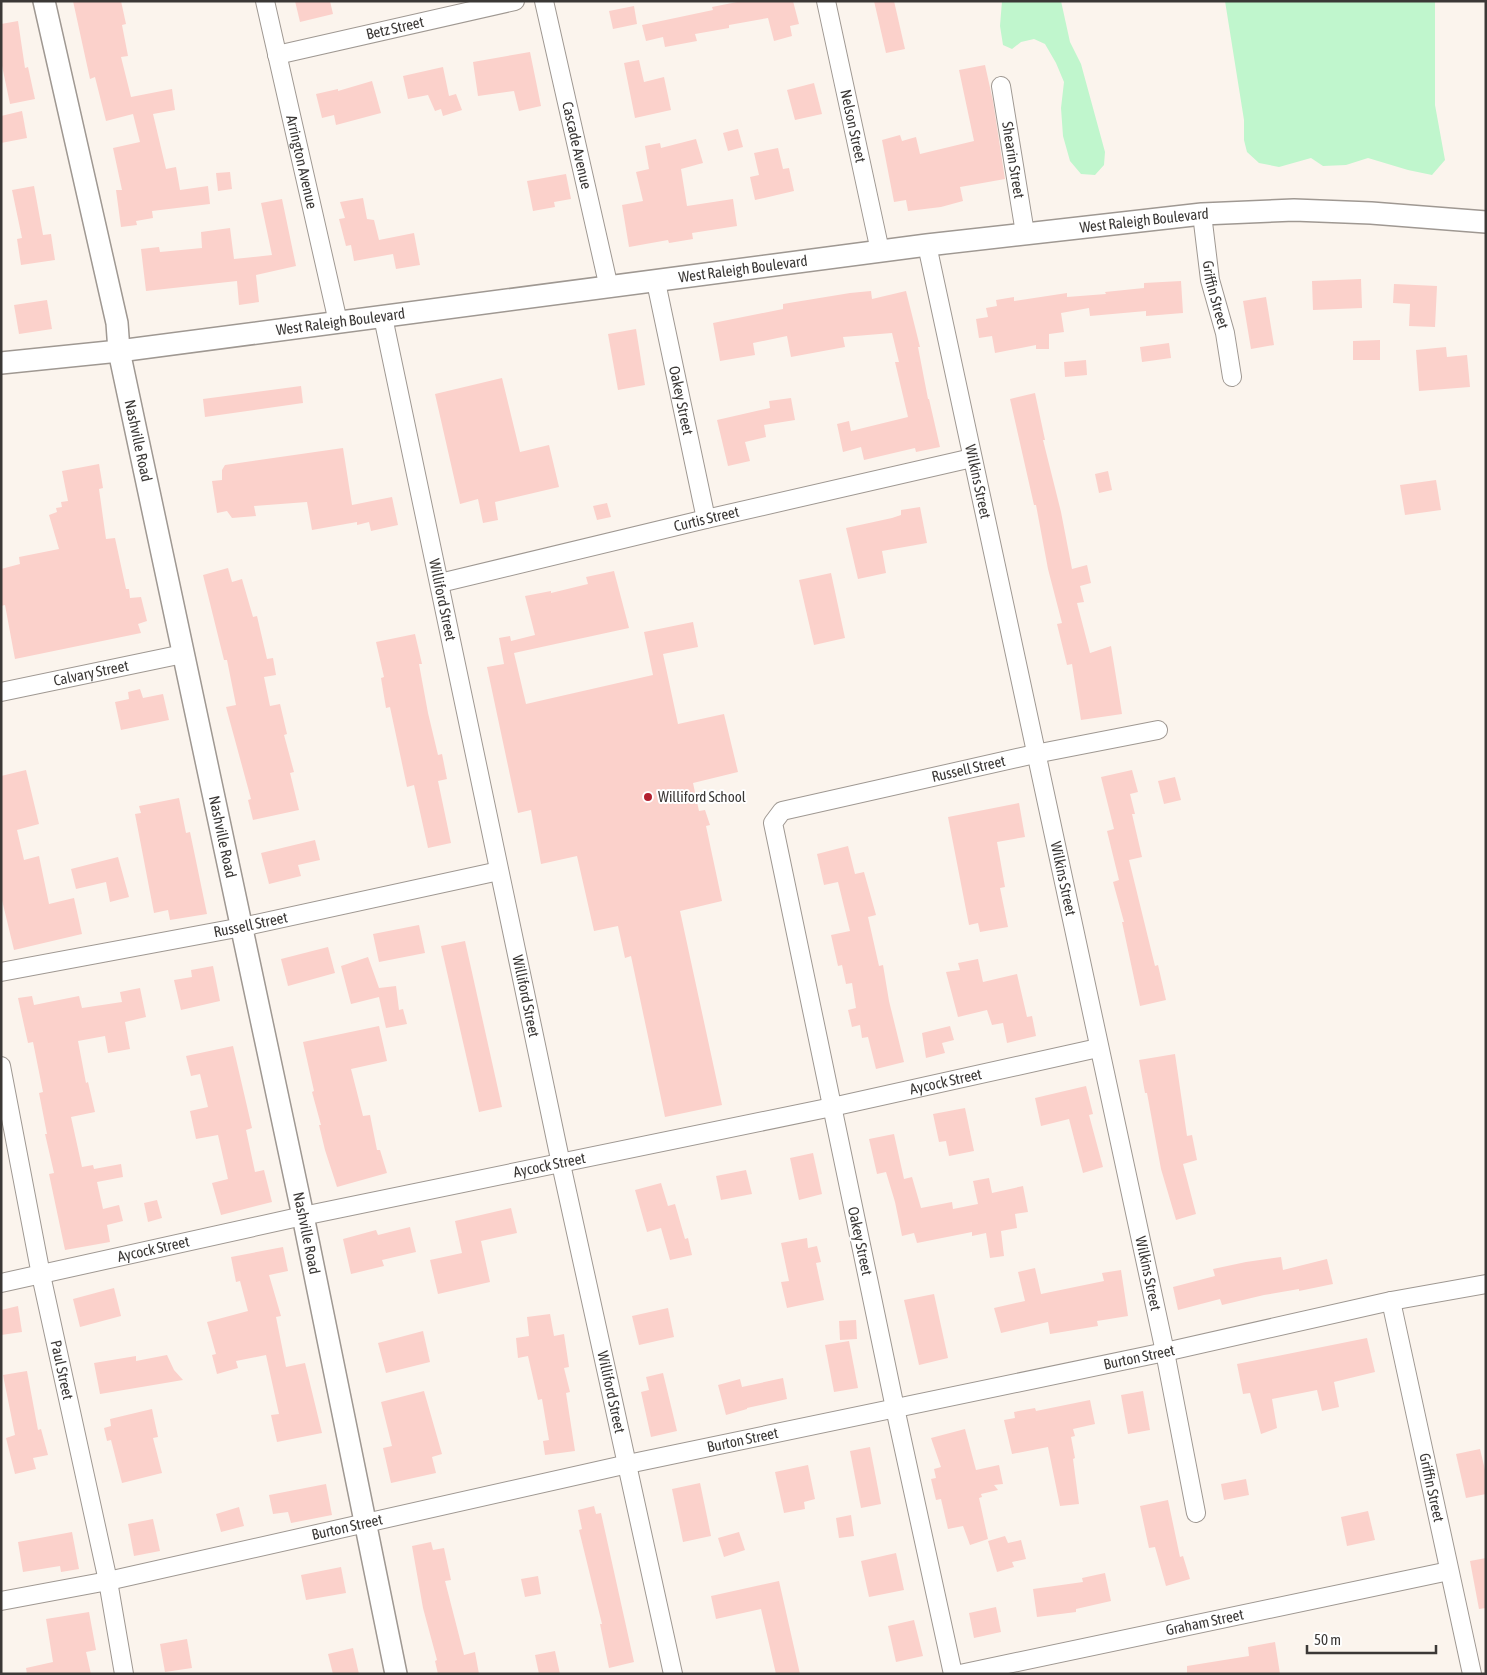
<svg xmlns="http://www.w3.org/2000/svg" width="1487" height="1675" font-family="'Asap Condensed',sans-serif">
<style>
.green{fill:#c0f6cd}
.building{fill:#fbd1cb}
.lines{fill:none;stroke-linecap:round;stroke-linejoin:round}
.minor-casing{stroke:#9f9892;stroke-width:20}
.major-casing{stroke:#9f9892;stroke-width:24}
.minor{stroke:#fff;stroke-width:18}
.major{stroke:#fff;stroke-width:21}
.poi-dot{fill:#b2202f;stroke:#fff;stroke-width:2}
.labels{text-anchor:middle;stroke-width:4;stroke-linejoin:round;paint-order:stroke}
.street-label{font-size:15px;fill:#3b3836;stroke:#fff}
.poi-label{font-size:15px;fill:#3b3836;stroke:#fff;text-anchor:start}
</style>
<rect width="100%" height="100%" fill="#fbf4ed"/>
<!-- green -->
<g class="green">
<polygon points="1002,1 1061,1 1070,42 1081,64 1105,152 1104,165 1095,175 1081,174 1070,161 1063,136 1061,108 1064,82 1056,63 1045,44 1034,39 1021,42 1012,49 1003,45 1000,26"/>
<polygon points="1225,1 1435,1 1435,105 1445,160 1432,175 1408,170 1368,158 1346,165 1323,166 1311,158 1279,167 1259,163 1247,152 1244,140 1244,120"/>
</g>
<!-- building -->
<g class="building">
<polygon points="73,1 121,1 126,24 122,25 128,56 121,57 131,97 172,89 175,110 153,114 166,169 176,167 180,190 208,186 210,204 152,211 153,218 136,221 137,225 121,227 116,190 122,190 113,148 140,142 133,114 106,121 95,77 90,79"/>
<polygon points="295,1 330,1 333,14 300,22"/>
<polygon points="742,1 793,1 799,24 790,26 792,36 774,41 768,18 729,25 729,28 695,34 697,41 665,47 663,37 646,41 642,25 713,10 712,7"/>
<polygon points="874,1 894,1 905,49 886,53"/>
<polygon points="634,6 637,24 613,29 609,11"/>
<polygon points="18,21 25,68 28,67 35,99 10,104 1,61 1,24"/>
<polygon points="530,52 541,106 519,111 514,91 478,96 473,62"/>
<polygon points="639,60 644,82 664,77 671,110 635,118 624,63"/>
<polygon points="985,65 993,101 1005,179 960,187 963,201 941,207 908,211 906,200 894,202 882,140 900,135 902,141 916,137 920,154 974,141 959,70"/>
<polygon points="443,67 449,96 456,94 462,110 443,116 441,109 435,111 428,95 408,99 403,76"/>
<polygon points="372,81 381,113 336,125 334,115 322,118 316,94 338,89 338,91"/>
<polygon points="814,83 822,114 795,120 787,90"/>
<polygon points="22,111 27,138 1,143 1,116"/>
<polygon points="738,129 743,147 728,151 723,133"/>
<polygon points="696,139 703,163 681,169 687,206 733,199 737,226 692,233 693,239 669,243 668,240 629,247 622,205 643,201 636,172 649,169 645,146 660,143 661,148"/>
<polygon points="778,148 783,169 789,168 794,191 755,200 750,177 759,175 754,153"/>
<polygon points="230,172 232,189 218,191 216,173"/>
<polygon points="566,174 571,199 554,202 555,207 533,211 527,181"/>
<polygon points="34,186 43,235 51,234 55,260 21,265 17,239 22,238 12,190"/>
<polygon points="363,198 367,219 374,220 379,240 414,233 420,265 396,269 393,254 354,261 351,245 346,246 339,219 345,218 340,202"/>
<polygon points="282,199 296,266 256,275 259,302 239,305 237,281 146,291 141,249 159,247 160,252 202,248 201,232 230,228 234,259 272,255 261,203"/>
<polygon points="1361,279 1362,308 1313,310 1312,281"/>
<polygon points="1181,281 1183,313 1146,316 1146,311 1090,316 1089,308 1061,313 1064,332 1049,334 1049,349 1036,349 1036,345 995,353 992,336 979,338 976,319 988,317 986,308 997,306 996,300 1014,297 1014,301 1067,293 1067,297 1106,294 1105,292 1144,288 1144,283"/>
<polygon points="1394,284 1437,286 1435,327 1409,326 1410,304 1393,303"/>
<polygon points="871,291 872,299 906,291 920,347 918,347 928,399 929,399 940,447 916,452 915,448 864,460 861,447 843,452 837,424 849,421 851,431 908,417 895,362 899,362 892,333 843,337 845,347 791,357 787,336 753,343 755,355 720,361 713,323 783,309 783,304 850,293"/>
<polygon points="1266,297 1274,345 1251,349 1243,301"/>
<polygon points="47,300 52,329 19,334 14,305"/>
<polygon points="636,329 645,385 618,390 608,334"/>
<polygon points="1380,340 1380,360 1353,360 1353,341"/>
<polygon points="1169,343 1171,358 1142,362 1140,347"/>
<polygon points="1446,347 1447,357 1467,355 1470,387 1419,391 1416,350"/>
<polygon points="1086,360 1087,375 1065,377 1064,362"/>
<polygon points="502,378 520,452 549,445 559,487 495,502 498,520 483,523 478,499 460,504 435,394"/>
<polygon points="301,386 303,403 205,417 203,399"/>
<polygon points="1035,393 1045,440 1043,440 1061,512 1072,569 1087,565 1091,583 1080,586 1084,602 1077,603 1090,653 1111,646 1122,714 1081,720 1072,664 1067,665 1057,624 1062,623 1048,569 1036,505 1034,505 1010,399"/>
<polygon points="791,398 795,420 764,425 766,437 745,442 750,461 728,466 717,420 770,408 769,401"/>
<polygon points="343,448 352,505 392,497 398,525 371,531 369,522 357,525 357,522 312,530 307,502 254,506 256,516 232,518 227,511 217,513 212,481 222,480 222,470 225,465"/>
<polygon points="99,464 103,488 99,489 106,539 115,538 126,589 129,589 130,598 141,597 147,621 138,624 141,633 15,659 5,605 1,606 1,569 20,564 19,557 59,549 49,515 57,512 56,508 62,507 61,502 68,501 62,471"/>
<polygon points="1108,471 1112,490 1099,493 1095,474"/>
<polygon points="1436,480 1441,510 1405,515 1400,485"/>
<polygon points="607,503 611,517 597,520 593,506"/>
<polygon points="920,507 927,543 882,551 886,573 858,579 846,528 892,518 901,515 901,510"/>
<polygon points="228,568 232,582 242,579 253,617 257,616 267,659 273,658 276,675 264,677 270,706 280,704 287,734 284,735 294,772 290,773 299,810 253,820 248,800 251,799 226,707 236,705 227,660 224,660 203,575"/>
<polygon points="614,571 629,628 514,653 526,704 653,675 644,632 693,622 698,647 663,654 678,724 724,714 738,772 693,783 699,811 705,810 710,825 706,826 722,901 680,911 722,1105 665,1117 631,956 625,958 618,926 594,931 577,856 541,864 531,810 518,813 487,667 504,664 499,638 510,636 511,641 535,635 525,596 551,591 551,593 588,584 586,577"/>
<polygon points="831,573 845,638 814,645 799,580"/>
<polygon points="415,634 422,664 419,664 428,713 438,755 442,754 447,779 438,781 451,843 428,848 414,785 407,787 390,707 386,708 381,678 384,677 376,642"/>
<polygon points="140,689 143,698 163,694 169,720 121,730 115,702 129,699 128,692"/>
<polygon points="26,770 39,824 17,830 24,860 39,856 49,904 74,898 82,934 14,950 1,896 1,776"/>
<polygon points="1132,770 1138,792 1130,794 1135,814 1132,814 1142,857 1129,860 1155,966 1158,965 1166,1000 1140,1006 1122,922 1124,922 1113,882 1119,880 1107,831 1114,829 1101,777"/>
<polygon points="1175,777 1181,800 1164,804 1158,781"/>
<polygon points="179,798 186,833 190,832 207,914 170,920 168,910 154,913 135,814 141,813 139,806"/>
<polygon points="1019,803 1025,837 997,842 1005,887 1000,888 1008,927 980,932 978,923 969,925 948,817"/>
<polygon points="315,840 320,860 298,865 301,876 269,884 261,853"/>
<polygon points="848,846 855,874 864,872 876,915 868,917 879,966 883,965 889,1001 904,1062 876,1069 868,1037 862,1038 860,1025 852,1027 848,1010 856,1008 852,983 846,984 842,965 838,966 831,935 850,931 838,882 824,885 817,854"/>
<polygon points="118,857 129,897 110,902 106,882 76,889 71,869"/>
<polygon points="419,925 425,953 379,962 373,934"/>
<polygon points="465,941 502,1107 479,1112 441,946"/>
<polygon points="328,947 335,973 288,986 281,959"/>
<polygon points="368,957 379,988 396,986 399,1010 403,1009 407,1024 386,1028 379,997 351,1004 341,966"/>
<polygon points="978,959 983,982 1017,974 1027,1017 1032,1016 1036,1036 1007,1043 1003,1023 992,1025 987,1010 958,1017 946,972 960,970 958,963"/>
<polygon points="213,966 220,1001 181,1010 174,980 192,977 191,970"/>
<polygon points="140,988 146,1017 125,1022 130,1049 108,1053 105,1036 78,1041 86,1083 88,1082 95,1112 71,1117 82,1167 93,1165 94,1169 121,1164 123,1177 97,1182 103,1209 119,1205 123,1221 107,1225 110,1242 65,1250 49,1174 54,1173 45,1134 47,1134 39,1093 43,1092 33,1042 28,1043 18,998 32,996 34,1005 79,996 82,1008 122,1002 120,992"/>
<polygon points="379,1026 387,1061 351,1069 363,1116 370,1115 377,1150 380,1150 387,1173 337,1187 325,1150 319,1125 321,1125 312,1092 314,1091 303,1042"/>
<polygon points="950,1026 954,1040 942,1043 945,1053 926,1058 922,1033"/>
<polygon points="233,1046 252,1128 246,1130 255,1172 264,1170 272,1202 221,1215 212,1183 228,1179 218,1135 196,1139 190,1111 208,1107 200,1074 191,1076 186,1056"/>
<polygon points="1175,1054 1187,1136 1192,1135 1197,1160 1183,1164 1196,1214 1176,1220 1161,1169 1147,1093 1145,1093 1139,1060"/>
<polygon points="1086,1086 1093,1114 1089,1115 1103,1167 1083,1173 1069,1119 1041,1126 1035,1098"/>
<polygon points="965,1108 974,1151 949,1156 946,1141 939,1142 933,1114"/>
<polygon points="894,1134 904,1179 912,1177 921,1208 952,1202 953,1209 978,1204 973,1181 989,1178 992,1193 1023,1186 1028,1212 1015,1214 1017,1228 1001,1231 1004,1256 990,1258 986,1233 972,1236 972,1232 917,1243 914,1233 902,1236 895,1202 886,1172 877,1174 869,1139"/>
<polygon points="813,1153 822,1194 799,1200 790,1158"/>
<polygon points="746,1170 752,1194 721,1200 716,1176"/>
<polygon points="661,1183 668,1206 675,1204 685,1239 688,1238 692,1255 670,1260 661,1228 647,1232 635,1190"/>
<polygon points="157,1200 162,1218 148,1222 144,1203"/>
<polygon points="511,1208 517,1233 481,1241 490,1282 438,1294 430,1260 462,1253 455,1221"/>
<polygon points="410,1227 416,1252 382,1260 384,1266 351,1274 343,1239 376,1230 378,1235"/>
<polygon points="807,1238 808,1248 817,1246 821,1262 816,1263 824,1300 787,1308 781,1282 789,1281 781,1243"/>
<polygon points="283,1247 288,1271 269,1275 281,1316 276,1317 286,1367 305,1363 322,1433 277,1442 271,1415 279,1414 266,1355 236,1361 238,1368 217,1374 212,1355 216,1354 207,1322 248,1311 240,1281 236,1282 231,1257"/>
<polygon points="1281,1257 1283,1270 1327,1259 1333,1284 1299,1291 1299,1289 1264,1295 1222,1305 1220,1299 1178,1310 1173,1287 1215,1276 1213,1269 1246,1262"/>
<polygon points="1035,1268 1041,1294 1104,1281 1102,1273 1121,1270 1128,1316 1097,1321 1098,1326 1050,1334 1048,1322 1001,1333 994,1308 1025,1301 1018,1272"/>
<polygon points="114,1288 121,1316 80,1327 73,1299"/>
<polygon points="934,1294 948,1358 919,1365 904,1300"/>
<polygon points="18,1306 22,1332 1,1335 1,1310"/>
<polygon points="668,1308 674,1337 639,1345 632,1316"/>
<polygon points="550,1314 554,1336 564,1334 569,1367 564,1368 570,1392 566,1393 575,1451 545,1455 543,1441 549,1440 542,1399 538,1400 528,1356 518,1358 516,1338 529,1336 527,1317"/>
<polygon points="856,1320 857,1339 840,1340 839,1321"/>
<polygon points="423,1331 430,1362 386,1373 378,1343"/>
<polygon points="1367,1338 1375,1372 1334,1382 1339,1407 1322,1411 1317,1390 1272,1399 1277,1428 1261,1434 1250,1393 1243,1394 1237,1364"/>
<polygon points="849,1341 858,1388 834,1392 825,1345"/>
<polygon points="167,1355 174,1370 183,1380 100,1394 94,1363 136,1356 136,1361"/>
<polygon points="27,1371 38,1430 41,1429 48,1455 33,1458 36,1469 15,1474 6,1438 15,1435 3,1375"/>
<polygon points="663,1373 677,1431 651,1437 641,1392 649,1390 646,1377"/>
<polygon points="783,1378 787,1399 747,1408 747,1409 726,1415 718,1385 740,1379 742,1387"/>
<polygon points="424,1391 442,1454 432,1457 436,1473 391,1483 383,1448 392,1446 381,1402"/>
<polygon points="1143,1391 1150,1430 1128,1434 1121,1395"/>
<polygon points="1090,1400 1095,1424 1073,1429 1075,1436 1071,1437 1075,1458 1073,1459 1079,1504 1060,1506 1048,1447 1012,1454 1004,1420 1015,1418 1014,1412 1035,1408 1036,1411"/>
<polygon points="152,1409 158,1437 153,1438 162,1473 122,1483 111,1440 107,1441 104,1428 111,1426 110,1419"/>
<polygon points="965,1429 976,1470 999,1465 1003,1484 994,1485 998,1490 981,1494 982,1497 979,1498 988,1539 970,1545 963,1526 948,1529 941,1499 936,1500 931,1479 936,1478 934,1469 941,1467 931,1438"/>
<polygon points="870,1447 881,1504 861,1508 850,1451"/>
<polygon points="1480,1449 1486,1474 1486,1494 1466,1498 1456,1454"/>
<polygon points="808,1465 815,1499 804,1502 805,1509 784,1513 775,1472"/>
<polygon points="1246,1479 1249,1495 1224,1500 1221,1484"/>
<polygon points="700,1483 711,1536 683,1542 672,1489"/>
<polygon points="326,1484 332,1515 291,1523 288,1512 273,1514 269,1495"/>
<polygon points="1168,1500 1180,1557 1183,1556 1190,1579 1166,1586 1155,1547 1149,1548 1140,1506"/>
<polygon points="594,1506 596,1514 601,1513 634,1662 609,1668 600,1624 602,1624 579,1530 582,1529 578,1510"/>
<polygon points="239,1507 244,1526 221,1532 216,1514"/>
<polygon points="1368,1511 1375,1540 1347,1546 1341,1517"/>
<polygon points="851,1515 854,1536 839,1538 836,1518"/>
<polygon points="153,1519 160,1551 134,1556 128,1524"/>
<polygon points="72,1532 79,1569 61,1572 60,1566 23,1572 18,1542"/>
<polygon points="739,1532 745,1550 724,1557 718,1538"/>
<polygon points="1005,1536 1008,1543 1021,1540 1026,1559 1012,1562 1014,1567 997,1572 988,1541"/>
<polygon points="431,1542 433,1550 444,1548 451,1580 445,1581 464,1655 475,1652 479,1674 438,1674 435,1661 437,1660 423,1608 412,1546"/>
<polygon points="896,1553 904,1590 869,1597 861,1561"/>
<polygon points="1486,1558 1486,1608 1479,1609 1470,1561"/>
<polygon points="341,1567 346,1593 306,1600 301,1575"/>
<polygon points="1105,1573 1111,1601 1076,1609 1076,1612 1037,1617 1033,1589 1083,1582 1082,1578"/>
<polygon points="538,1576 541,1594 525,1597 521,1579"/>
<polygon points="779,1581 800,1674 776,1674 761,1609 716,1619 711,1596"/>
<polygon points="996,1607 1001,1632 974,1638 969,1613"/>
<polygon points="89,1612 96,1650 86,1652 91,1674 27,1674 26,1668 53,1662 46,1619"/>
<polygon points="914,1620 923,1656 896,1662 888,1626"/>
<polygon points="187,1639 192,1668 165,1672 160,1644"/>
<polygon points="1275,1642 1280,1674 1187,1674 1187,1666 1249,1656 1248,1647"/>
<polygon points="353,1648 359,1674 333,1674 328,1654"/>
<polygon points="555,1651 560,1674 539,1674 535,1655"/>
</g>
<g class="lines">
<defs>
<g id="minor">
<path id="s1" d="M265,1L338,322"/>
<path id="s2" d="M544,1L609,288"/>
<path id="s3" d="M826,1L880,251"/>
<path id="s4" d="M277,55L515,1"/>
<path id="s5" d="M1001,86L1025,233"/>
<path id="s6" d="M1202,214L1210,280L1225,333L1232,377"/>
<path id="s7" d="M927,245L1165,1352L1196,1513"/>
<path id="s8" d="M656,282L706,519"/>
<path id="s9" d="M383,317L561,1164L673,1674"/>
<path id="s10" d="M440,583L706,519L972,458"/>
<path id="s11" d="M1,692L183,654"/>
<path id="s12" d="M1,972L242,927L499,871"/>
<path id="s13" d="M1,1066L41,1275L108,1581L124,1674"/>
<path id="s14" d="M1,1283L303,1216L832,1107L1098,1048"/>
<path id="s15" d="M1391,1301L1472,1674"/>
<path id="s16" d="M1,1601L108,1581L628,1464L1165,1352L1391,1301L1486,1284"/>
<path id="s17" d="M953,1674L895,1408L773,823L782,811L1035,754L1158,730"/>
<path id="s18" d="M960,1674L1449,1571"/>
</g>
<g id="major">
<path id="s19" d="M44,1L117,323L119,351L303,1216L396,1674"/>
<path id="s20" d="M1,363L119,351L927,245L1202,214L1294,210L1371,213L1486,222"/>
</g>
</defs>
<!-- minor casing -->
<use href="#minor" class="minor-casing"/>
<!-- major casing -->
<use href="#major" class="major-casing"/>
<!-- minor -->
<use href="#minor" class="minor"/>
<!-- major -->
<use href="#major" class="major"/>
</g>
<!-- markers -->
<circle class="poi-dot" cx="648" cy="797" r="5"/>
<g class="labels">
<!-- street labels -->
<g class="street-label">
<text dy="5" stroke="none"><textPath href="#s4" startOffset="121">Betz Street</textPath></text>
<text dy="5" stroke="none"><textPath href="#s3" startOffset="128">Nelson Street</textPath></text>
<text dy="5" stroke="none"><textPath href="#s2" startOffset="148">Cascade Avenue</textPath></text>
<text dy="5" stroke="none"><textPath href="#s5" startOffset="75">Shearin Street</textPath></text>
<text dy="5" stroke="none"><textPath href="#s1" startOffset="165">Arrington Avenue</textPath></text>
<text dy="5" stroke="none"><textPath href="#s20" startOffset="1152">West Raleigh Boulevard</textPath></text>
<text dy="5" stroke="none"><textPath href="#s20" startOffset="748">West Raleigh Boulevard</textPath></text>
<text dy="5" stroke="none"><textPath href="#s6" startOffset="82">Griffin Street</textPath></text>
<text dy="5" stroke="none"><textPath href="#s20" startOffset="342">West Raleigh Boulevard</textPath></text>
<text dy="5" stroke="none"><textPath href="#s8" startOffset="121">Oakey Street</textPath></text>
<text dy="5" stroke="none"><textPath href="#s19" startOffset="450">Nashville Road</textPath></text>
<text dy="5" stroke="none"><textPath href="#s7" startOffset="242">Wilkins Street</textPath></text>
<text dy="5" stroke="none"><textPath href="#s10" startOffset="274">Curtis Street</textPath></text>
<text dy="5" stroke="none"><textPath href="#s9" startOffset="289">Williford Street</textPath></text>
<text dy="5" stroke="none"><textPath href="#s11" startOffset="92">Calvary Street</textPath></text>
<text dy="5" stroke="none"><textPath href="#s17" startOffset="1076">Russell Street</textPath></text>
<text dy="5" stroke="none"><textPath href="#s19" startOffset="855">Nashville Road</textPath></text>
<text dy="5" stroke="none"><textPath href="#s7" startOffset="648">Wilkins Street</textPath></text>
<text dy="5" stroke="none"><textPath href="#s12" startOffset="254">Russell Street</textPath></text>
<text dy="5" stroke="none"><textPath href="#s9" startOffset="694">Williford Street</textPath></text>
<text dy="5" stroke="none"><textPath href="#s14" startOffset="966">Aycock Street</textPath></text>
<text dy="5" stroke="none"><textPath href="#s14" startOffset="561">Aycock Street</textPath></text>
<text dy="5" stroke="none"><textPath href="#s19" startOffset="1260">Nashville Road</textPath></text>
<text transform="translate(860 1241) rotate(78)" y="5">Oakey Street</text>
<text dy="5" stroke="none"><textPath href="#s14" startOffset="156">Aycock Street</textPath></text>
<text dy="5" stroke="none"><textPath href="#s7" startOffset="1052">Wilkins Street</textPath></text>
<text dy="5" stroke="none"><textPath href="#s16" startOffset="1164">Burton Street</textPath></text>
<text dy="5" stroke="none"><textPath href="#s13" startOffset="310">Paul Street</textPath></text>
<text dy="5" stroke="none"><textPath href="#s9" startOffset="1099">Williford Street</textPath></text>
<text dy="5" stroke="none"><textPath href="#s16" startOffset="759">Burton Street</textPath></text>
<text dy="5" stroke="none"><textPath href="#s15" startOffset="191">Griffin Street</textPath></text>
<text dy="5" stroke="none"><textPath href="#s16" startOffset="354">Burton Street</textPath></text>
<text dy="5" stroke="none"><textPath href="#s18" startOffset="250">Graham Street</textPath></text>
</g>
<!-- poi labels -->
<g class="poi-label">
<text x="658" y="802">Williford School</text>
</g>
</g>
<!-- border -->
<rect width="1487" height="1675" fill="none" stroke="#3b3836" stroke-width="5"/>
<!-- scale -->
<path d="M1307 1645v8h129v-8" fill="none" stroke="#3b3836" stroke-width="2.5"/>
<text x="1314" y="1645" font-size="15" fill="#3b3836" stroke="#ffffff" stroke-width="4" paint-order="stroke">50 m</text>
</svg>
